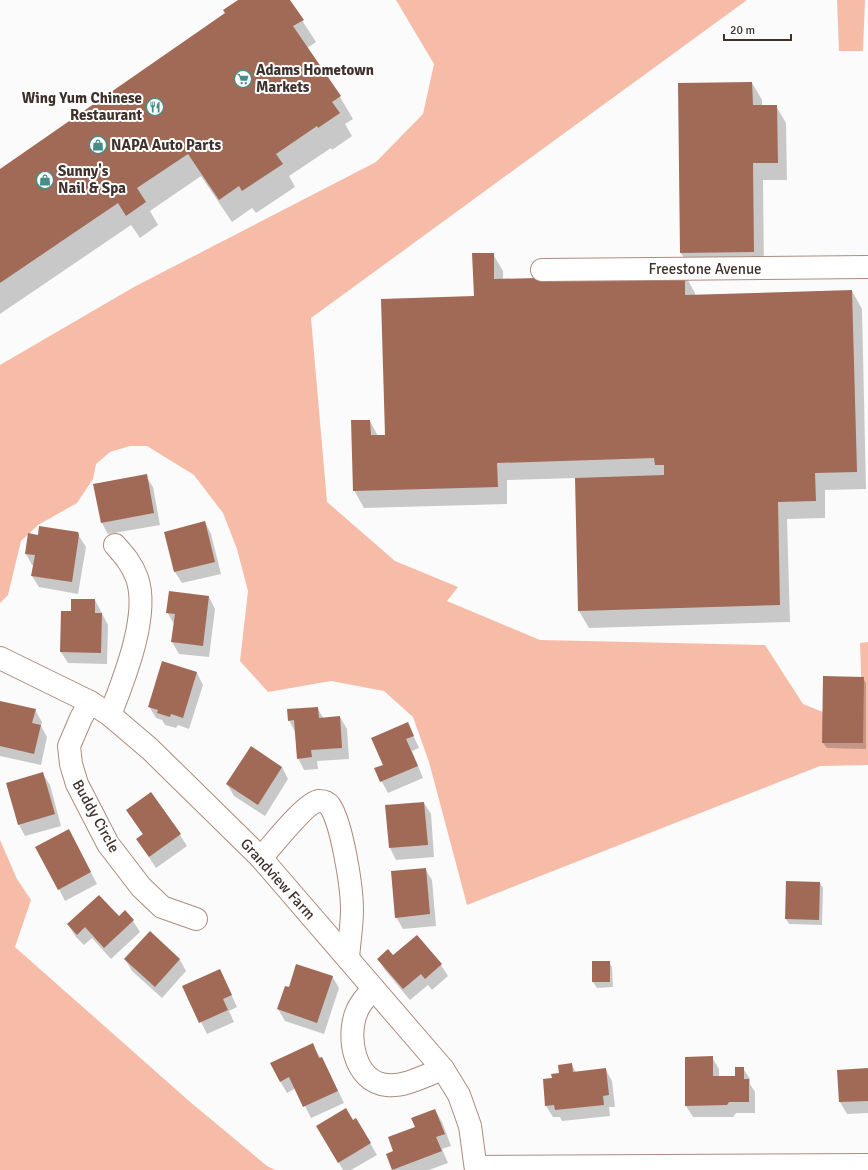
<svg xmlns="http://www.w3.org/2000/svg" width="868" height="1170" font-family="Signika,sans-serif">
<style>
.green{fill:#f6bca8}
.shadow{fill:#0003}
.building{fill:#a16a57}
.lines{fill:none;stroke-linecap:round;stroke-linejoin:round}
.minor-casing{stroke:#ad8b7f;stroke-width:24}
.minor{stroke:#fff;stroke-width:22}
.labels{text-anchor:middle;stroke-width:4;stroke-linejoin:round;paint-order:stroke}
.poi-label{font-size:15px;font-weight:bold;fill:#3f312c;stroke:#fff;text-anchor:start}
.street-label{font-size:15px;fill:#3f312c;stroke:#fff}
</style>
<rect width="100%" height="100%" fill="#fbfbfb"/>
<!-- green -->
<g class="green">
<polygon points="396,0 747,0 311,318 327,502 395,561 458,587 447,601 540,640 765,645 803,704 863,728 860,643 868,642 868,765 820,766 467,905 429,762 413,717 384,691 331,681 268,692 240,661 248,591 237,549 223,513 194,475 147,446 130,446 110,452 96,464 93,479 77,503 38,525 21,541 8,595 0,603 0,365 134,287 376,162 423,114 434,64"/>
<polygon points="837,0 865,0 863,51 839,51"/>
<polygon points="0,840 17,879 31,900 15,947 189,1101 267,1166 275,1170 0,1170"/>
</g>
<!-- shadow -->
<g class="shadow">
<polygon points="240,0 289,0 316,42 307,48 340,97 353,119 345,124 352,136 332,150 331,148 289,176 295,187 256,213 252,208 232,222 201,176 150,211 158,225 140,238 131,225 0,314 0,170 226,13"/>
<polygon points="752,83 762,100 762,106 776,106 786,123 787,180 763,180 764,269 691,270 681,253"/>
<polygon points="493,254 503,271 503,280 685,275 695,293 695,296 852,291 862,309 866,489 825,490 825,518 787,519 790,622 589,628 579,611 576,478 507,480 507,504 364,508 354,490 370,421 378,436 386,436 475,297"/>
<polygon points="146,476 153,487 160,525 108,534 102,523"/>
<polygon points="205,522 211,534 221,574 182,583 175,572 166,532"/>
<polygon points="77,533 86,547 78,594 39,587 32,576 34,565 32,565 26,554 39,536"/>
<polygon points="209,597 215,609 209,657 179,654 172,642 174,624 167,612"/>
<polygon points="95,600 108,625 107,664 68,663 61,652 72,612"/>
<polygon points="197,673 203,685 189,729 178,725 176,728 165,725 162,720 156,718 149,706"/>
<polygon points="863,678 866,683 866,749 827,748 823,743"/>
<polygon points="0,702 35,710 42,722 41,726 47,737 41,765 0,756"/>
<polygon points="317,708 324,719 340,717 347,729 349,759 317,761 318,769 304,770 298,758 295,732 289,720"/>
<polygon points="408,724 419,748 412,751 423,778 388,793 375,769 384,765"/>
<polygon points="282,767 288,779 265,816 234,796 227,784"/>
<polygon points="43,774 50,785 61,826 25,836 19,825"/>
<polygon points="424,803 431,814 434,857 396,860 390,848 386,806"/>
<polygon points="127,810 180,835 187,846 156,868 137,839 143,835"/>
<polygon points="75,842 97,884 65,901 59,889"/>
<polygon points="425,869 432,880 436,926 403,929 396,917"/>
<polygon points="820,883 823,888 822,925 789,924 786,919"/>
<polygon points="125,912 133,921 140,932 111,959 92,938 84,945 75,936 68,924 119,917"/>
<polygon points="150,933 180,960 186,971 162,998 132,971 125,959"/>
<polygon points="417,936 441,965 448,976 432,990 428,985 410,1000 385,970 378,959 393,956"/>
<polygon points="593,962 609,962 612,967 613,987 597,988 593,982"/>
<polygon points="220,970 237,1007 229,1011 234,1022 207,1034 184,987"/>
<polygon points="332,976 339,988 324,1034 285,1021 278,1009 289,988"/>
<polygon points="312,1044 328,1070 344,1103 311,1118 296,1088 287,1093 280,1081"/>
<polygon points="712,1057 719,1069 719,1077 736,1077 743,1068 750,1079 750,1084 755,1092 755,1113 736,1113 733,1117 693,1117 686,1106"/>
<polygon points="571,1064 576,1072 606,1070 612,1081 615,1107 609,1107 610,1116 562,1121 560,1117 553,1117 546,1106 553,1079"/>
<polygon points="868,1069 868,1113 847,1114 840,1102 838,1071"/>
<polygon points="435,1110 442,1122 451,1146 442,1149 448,1163 429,1170 394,1170 388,1155 395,1152"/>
<polygon points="356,1119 377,1155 351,1170 343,1170 318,1126 353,1121"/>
</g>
<!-- building -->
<g class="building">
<polygon points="238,0 290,0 304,20 293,26 341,96 332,102 340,113 318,128 317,126 276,154 283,164 242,191 239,186 219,200 188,154 137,188 146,202 126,216 118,203 0,283 0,169 225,13 223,10"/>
<polygon points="752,82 753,105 777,105 778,163 753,163 754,252 680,253 678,83"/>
<polygon points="472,253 494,253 494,279 685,274 685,295 852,290 857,472 815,473 816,501 778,502 780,605 578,611 575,478 664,475 664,465 655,465 654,458 497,463 498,487 353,491 351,420 370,420 371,435 385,435 381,299 474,296"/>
<polygon points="147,474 154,513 101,523 93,484"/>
<polygon points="205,521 215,562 174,572 164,532"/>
<polygon points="39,526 78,532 79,535 72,582 31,576 35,555 25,554 28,533 38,535"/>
<polygon points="169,591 209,596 203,646 171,642 175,614 166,613"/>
<polygon points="71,599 95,599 95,613 102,613 101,653 60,652 61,611 71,611"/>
<polygon points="162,661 197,672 183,718 171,714 170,717 157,713 158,710 148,707"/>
<polygon points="823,676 864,677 863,743 822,743"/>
<polygon points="0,701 36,709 32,723 41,725 34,754 0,746"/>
<polygon points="318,707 319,718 340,716 342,748 311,750 312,757 297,759 294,720 288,721 287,709"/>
<polygon points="408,722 414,736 406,739 418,766 380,782 374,768 383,765 371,738"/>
<polygon points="251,746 282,767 258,805 226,784"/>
<polygon points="43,772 55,814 18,825 6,783"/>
<polygon points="151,792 181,834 149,857 136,839 143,834 126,810"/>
<polygon points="424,802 428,845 389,848 385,805"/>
<polygon points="69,829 91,872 58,890 35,847"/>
<polygon points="426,868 430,914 395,918 391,871"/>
<polygon points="786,881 820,882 819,920 785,919"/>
<polygon points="99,895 119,916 125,910 134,920 104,948 85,927 77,935 67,924"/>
<polygon points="150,931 180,959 155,987 124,959"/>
<polygon points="417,935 442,964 425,979 421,974 403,989 377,959 388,949 393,955"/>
<rect x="592" y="961" width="18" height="21"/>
<polygon points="296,964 333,976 317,1023 277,1009 285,986 289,987"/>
<polygon points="220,969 232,995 223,999 228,1010 199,1023 182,986"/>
<polygon points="313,1043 319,1058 322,1057 338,1091 303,1107 289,1077 280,1082 270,1063"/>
<polygon points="713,1056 713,1076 735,1076 735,1067 744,1067 744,1079 749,1079 749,1102 729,1102 727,1105 685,1106 685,1057"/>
<polygon points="572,1063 573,1072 606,1068 609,1095 603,1096 604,1105 555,1110 554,1105 545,1106 543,1079 552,1078 551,1074 559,1073 558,1065"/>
<polygon points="868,1068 868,1101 839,1102 837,1070"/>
<polygon points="346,1108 353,1120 356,1118 371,1143 338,1163 316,1126"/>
<polygon points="435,1109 445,1134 436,1137 442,1151 392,1170 386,1154 393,1151 388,1137 415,1127 411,1118"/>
</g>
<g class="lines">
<defs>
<g id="minor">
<polyline points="542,270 868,267"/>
<polyline points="0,658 90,702 110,715 150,749 261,858 443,1069 459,1095 470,1126 476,1170"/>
<polyline points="90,702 81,718 69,746 71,764 77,784 108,844 141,887 162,907 196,919"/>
<path d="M110,715C124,679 150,615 137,578C132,564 124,555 115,545"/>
<path d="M261,858C271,847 306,802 319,801C324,801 328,803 330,806C342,824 352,887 352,910C352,926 349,942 348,959"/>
<path d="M373,988C368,995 360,1003 357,1011C346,1036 354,1082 387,1085C405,1087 426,1075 443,1069"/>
<polyline points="476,1167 868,1165"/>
</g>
</defs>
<!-- minor casing -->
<use href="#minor" class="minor-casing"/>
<!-- minor -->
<use href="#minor" class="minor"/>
</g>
<!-- icons -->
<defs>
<symbol id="supermarket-ring" viewBox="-11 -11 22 22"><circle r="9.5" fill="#fff" stroke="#468d88" stroke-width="1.5"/><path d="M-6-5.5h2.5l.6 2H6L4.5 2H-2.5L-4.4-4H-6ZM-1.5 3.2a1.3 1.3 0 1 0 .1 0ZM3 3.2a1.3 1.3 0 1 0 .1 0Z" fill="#468d88"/></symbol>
<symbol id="restaurant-ring" viewBox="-11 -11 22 22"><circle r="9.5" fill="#fff" stroke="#468d88" stroke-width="1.5"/><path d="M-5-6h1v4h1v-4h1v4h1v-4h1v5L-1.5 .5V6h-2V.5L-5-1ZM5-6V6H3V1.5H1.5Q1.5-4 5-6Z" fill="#468d88"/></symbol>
<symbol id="shop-ring" viewBox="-11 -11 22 22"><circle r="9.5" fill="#fff" stroke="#468d88" stroke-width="1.5"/><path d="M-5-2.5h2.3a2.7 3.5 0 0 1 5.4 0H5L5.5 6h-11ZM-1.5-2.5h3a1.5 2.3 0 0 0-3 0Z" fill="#468d88"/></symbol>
</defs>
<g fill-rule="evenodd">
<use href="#supermarket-ring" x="233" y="69" width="20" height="20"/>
<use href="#restaurant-ring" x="145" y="97" width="20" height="20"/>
<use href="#shop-ring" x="88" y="135" width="20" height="20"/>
<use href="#shop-ring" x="35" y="170" width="20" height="20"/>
</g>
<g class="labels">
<!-- poi labels -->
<g class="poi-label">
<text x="256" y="75">Adams Hometown<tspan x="256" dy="17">Markets</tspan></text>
<text x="142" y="103" text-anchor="end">Wing Yum Chinese<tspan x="142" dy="17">Restaurant</tspan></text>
<text x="111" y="150">NAPA Auto Parts</text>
<text x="58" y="176">Sunny's<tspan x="58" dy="17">Nail &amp; Spa</tspan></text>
</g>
<!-- street labels -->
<g class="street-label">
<text x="705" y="274">Freestone Avenue</text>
<text transform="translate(96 816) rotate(61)" y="5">Buddy Circle</text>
<text transform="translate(278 879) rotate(48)" y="5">Grandview Farm</text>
</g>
</g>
<!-- scale -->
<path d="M724 34v6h67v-6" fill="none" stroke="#3f312c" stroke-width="2"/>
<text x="730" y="34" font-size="12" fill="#3f312c" stroke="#ffffff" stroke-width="3" paint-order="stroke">20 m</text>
</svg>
